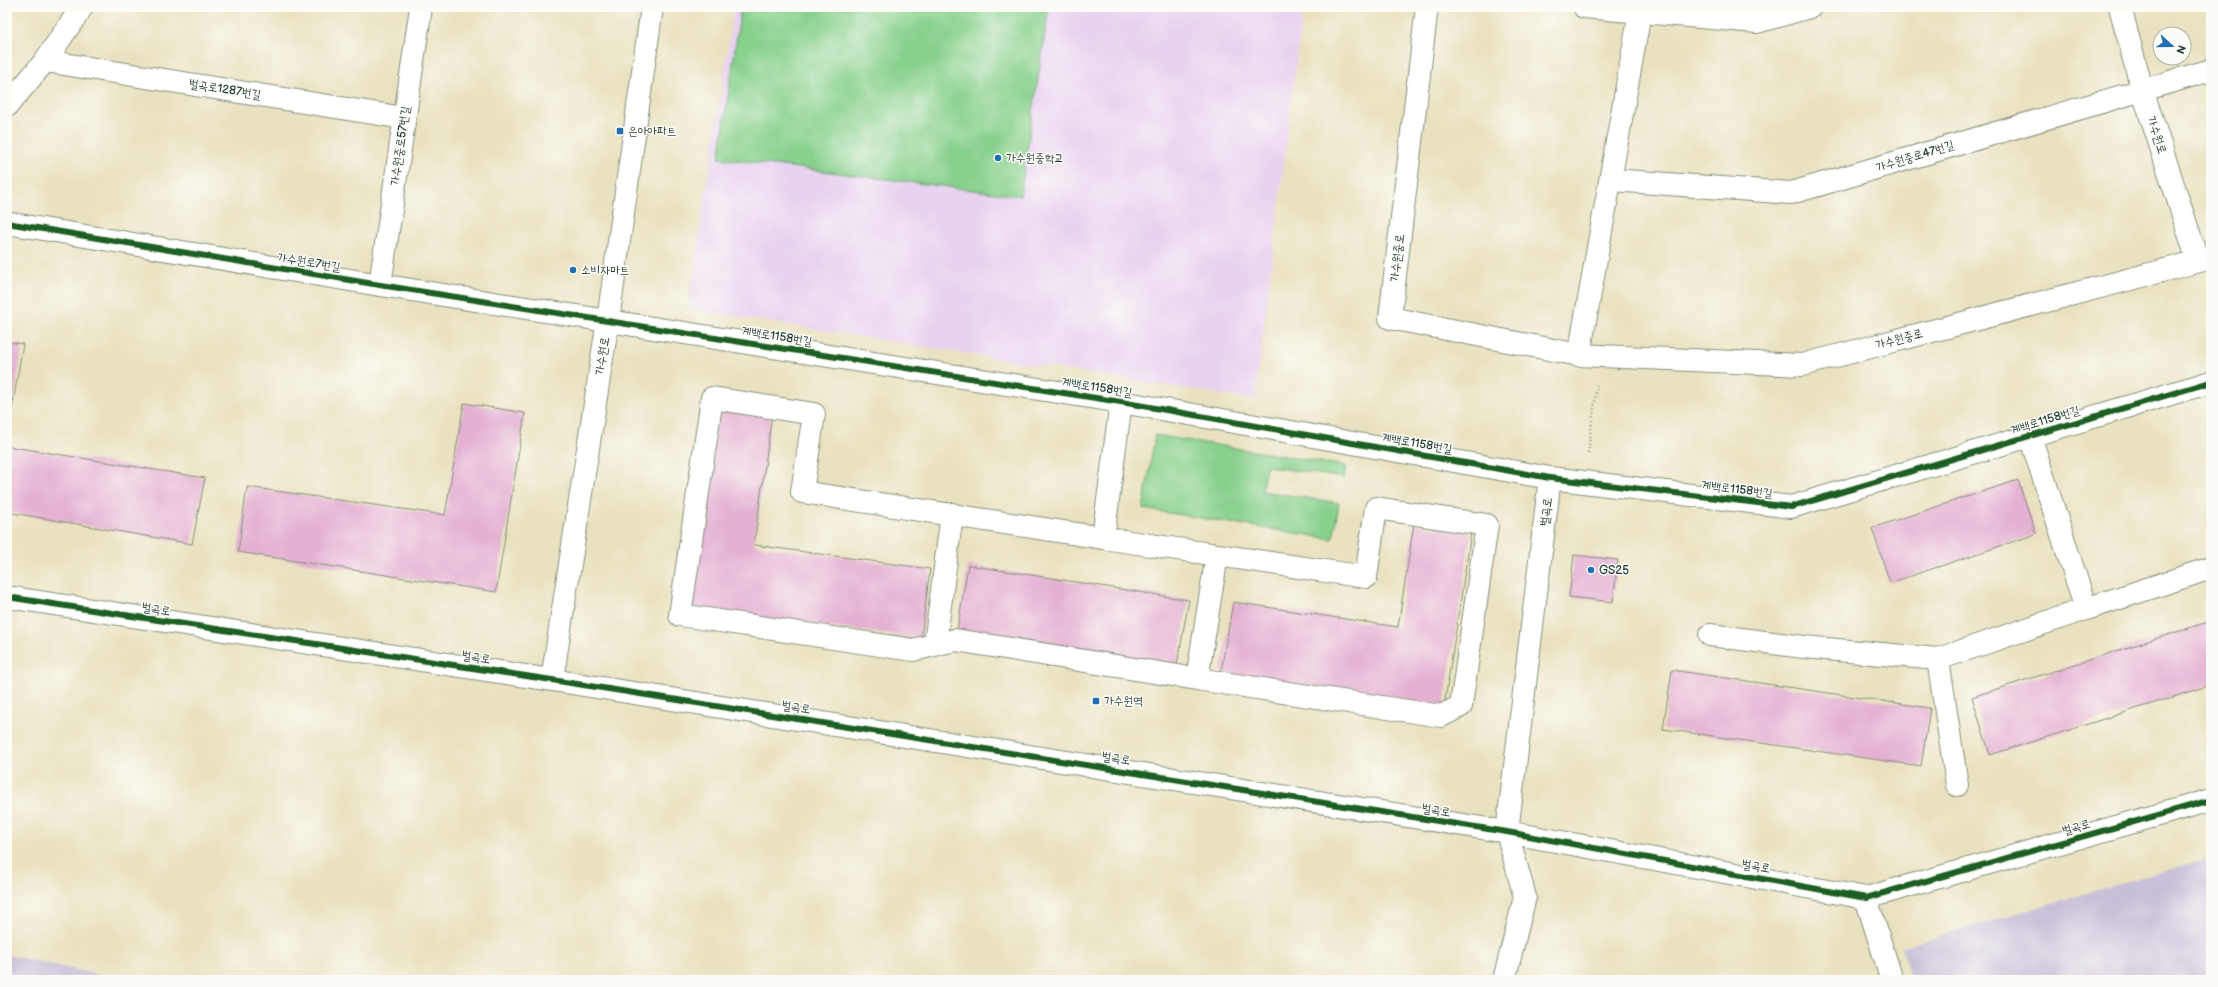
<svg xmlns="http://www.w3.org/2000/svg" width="2218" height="987" font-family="'Balsamiq Sans','Poor Story',sans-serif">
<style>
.built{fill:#e7d2ef}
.industrial{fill:#c8bfd8}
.green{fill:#88d18d;stroke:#548760}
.building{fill:#e4b1d2}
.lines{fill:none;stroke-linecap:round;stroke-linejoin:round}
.minor-casing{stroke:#84907a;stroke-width:24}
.path{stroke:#84907a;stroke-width:2.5;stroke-dasharray:1 3;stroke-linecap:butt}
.minor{stroke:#fff;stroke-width:22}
.cycleway-casing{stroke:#fdfcf7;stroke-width:8}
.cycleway{stroke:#1b5e20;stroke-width:6}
.poi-dot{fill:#1f6fb2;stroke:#fdfcf7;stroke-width:1.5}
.labels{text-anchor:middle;stroke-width:3;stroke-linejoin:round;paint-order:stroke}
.street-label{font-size:12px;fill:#1f3d34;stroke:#fdfcf7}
.poi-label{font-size:12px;fill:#1f3d34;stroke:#fdfcf7;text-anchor:start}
</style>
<rect width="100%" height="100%" fill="#fdfcf7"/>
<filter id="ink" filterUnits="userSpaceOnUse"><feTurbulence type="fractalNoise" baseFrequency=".025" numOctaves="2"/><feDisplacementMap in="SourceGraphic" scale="8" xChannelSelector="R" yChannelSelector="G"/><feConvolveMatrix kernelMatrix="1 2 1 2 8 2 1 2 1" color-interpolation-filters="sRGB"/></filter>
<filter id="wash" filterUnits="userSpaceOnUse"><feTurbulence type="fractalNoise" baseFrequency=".012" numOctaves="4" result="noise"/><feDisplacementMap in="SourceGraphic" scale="16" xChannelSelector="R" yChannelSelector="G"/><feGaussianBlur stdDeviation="0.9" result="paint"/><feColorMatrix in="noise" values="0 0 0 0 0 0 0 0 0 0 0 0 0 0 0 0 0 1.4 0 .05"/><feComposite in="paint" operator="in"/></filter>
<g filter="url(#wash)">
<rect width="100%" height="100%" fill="#e9e2c0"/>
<!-- built -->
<polygon class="built" points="734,7 1303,7 1255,400 688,309"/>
<!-- industrial -->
<g class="industrial">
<polygon points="2211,857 2211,980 1911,980 1901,947"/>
<polygon points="7,955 123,980 7,980"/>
</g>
<!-- green -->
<g class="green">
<polygon points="741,7 1049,7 1020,196 719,158"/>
<polygon points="1155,435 1346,466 1344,478 1266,466 1262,491 1339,503 1333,539 1143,509"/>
</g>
<g id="blocks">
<!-- building -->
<g class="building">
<polygon points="7,342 23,344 8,432 7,432"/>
<polygon points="464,403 525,413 496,592 238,552 247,487 445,515"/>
<polygon points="718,407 772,414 754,545 930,569 921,639 691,608"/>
<polygon points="7,446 205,478 192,544 7,512"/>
<polygon points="2018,480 2036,534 1890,583 1872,528"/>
<polygon points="1414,524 1471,533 1444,707 1221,672 1233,602 1398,627"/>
<polygon points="1574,555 1618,560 1613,602 1569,597"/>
<polygon points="968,565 1189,600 1177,665 957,631"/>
<polygon points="2211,621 2211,685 1990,755 1972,697"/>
<polygon points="1672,670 1930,708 1921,766 1663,729"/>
</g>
</g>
</g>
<g filter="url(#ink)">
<use href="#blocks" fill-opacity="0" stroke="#84907a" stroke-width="1"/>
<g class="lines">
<defs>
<g id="minor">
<polyline points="1427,7 1390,318 1579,355 1802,365 2211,258"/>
<polyline points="1584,7 1757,22 1810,7"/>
<polyline points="2120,7 2142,89 2198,261"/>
<polyline points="45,61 404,118"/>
<polyline points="7,106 45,61 82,7"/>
<polyline points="1612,180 1791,193 2211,70"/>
<polyline points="7,223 380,285 1121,402 1550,478 1791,507 2211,382"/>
<polyline points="380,285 421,7"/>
<polyline points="1579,355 1641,7"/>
<polyline points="1121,402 1103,538 1366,577 1376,508 1487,525 1461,706 1441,716 1197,679"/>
<polyline points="2030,436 2086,609 2211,568"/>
<polyline points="1103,538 802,492 814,414 712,398 680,615 913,650 955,640 1197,679 1217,555"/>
<polyline points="7,597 552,680 1507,832 1866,898 2211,800"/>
<polyline points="1710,635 1804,647 1938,659 2086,609"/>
<polyline points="935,644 952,514"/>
<polyline points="1938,659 1957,785"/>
<polyline points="552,680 608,320 652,7"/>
<polyline points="1866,898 1892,980"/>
<polyline points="1504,980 1525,897 1507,832 1550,478"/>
</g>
</defs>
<!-- minor casing -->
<use href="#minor" class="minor-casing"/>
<!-- path -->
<polyline class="path" points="1588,453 1597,385"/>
<!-- minor -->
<use href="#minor" class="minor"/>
<defs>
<g id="cycleway">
<polyline points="7,223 380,285 1121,402 1550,478 1791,507 2211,382"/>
<polyline points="7,597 552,680 1507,832 1866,898 2211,800"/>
</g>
</defs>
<!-- cycleway casing -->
<use href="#cycleway" class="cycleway-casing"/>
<!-- cycleway -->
<use href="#cycleway" class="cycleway"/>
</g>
</g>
<!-- markers -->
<g class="poi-dot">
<rect x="616" y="127" width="8" height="8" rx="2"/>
<circle cx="998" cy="158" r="4"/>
<circle cx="573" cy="270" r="4"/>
<circle cx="1591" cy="570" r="4"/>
<rect x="1092" y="697" width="8" height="8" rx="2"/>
</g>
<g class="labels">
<!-- street labels -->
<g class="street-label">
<text transform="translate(225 89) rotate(9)" y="4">벌곡로1287번길</text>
<text transform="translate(2157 135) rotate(72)" y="4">가수원로</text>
<text transform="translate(400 146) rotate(-82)" y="4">가수원중로57번길</text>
<text transform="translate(1915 156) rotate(-17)" y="4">가수원중로47번길</text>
<text transform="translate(1397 258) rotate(-83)" y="4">가수원중로</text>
<text transform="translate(309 262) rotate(9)" y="4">가수원로7번길</text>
<text transform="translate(777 336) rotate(9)" y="4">계백로1158번길</text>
<text transform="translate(1899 339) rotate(-15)" y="4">가수원중로</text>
<text transform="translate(602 356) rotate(-81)" y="4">가수원로</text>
<text transform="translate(1097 387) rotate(9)" y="4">계백로1158번길</text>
<text transform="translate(2045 420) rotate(-17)" y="4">계백로1158번길</text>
<text transform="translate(1417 443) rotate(10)" y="4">계백로1158번길</text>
<text transform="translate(1737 489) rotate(7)" y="4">계백로1158번길</text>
<text transform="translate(1546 512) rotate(-83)" y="4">벌곡로</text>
<text transform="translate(156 609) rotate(9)" y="4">벌곡로</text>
<text transform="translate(476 657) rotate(9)" y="4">벌곡로</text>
<text transform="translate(796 707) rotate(9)" y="4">벌곡로</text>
<text transform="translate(1116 758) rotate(9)" y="4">벌곡로</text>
<text transform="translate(1436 810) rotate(9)" y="4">벌곡로</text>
<text transform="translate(2076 827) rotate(-16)" y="4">벌곡로</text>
<text transform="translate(1756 866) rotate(10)" y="4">벌곡로</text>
</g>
<!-- poi labels -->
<g class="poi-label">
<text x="628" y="135">은아아파트</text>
<text x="1006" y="162">가수원중학교</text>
<text x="581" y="274">소비자마트</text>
<text x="1599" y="574">GS25</text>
<text x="1104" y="705">가수원역</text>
</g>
</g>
<!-- margin -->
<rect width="2218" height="987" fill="none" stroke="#fdfcf7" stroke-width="24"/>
<!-- north arrow -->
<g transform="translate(2172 46) rotate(111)"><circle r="19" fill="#fdfcf7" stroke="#a4b0a9"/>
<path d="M0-3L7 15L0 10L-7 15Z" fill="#1f6fb2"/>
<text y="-6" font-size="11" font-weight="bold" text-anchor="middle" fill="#1f3d34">N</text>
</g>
</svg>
